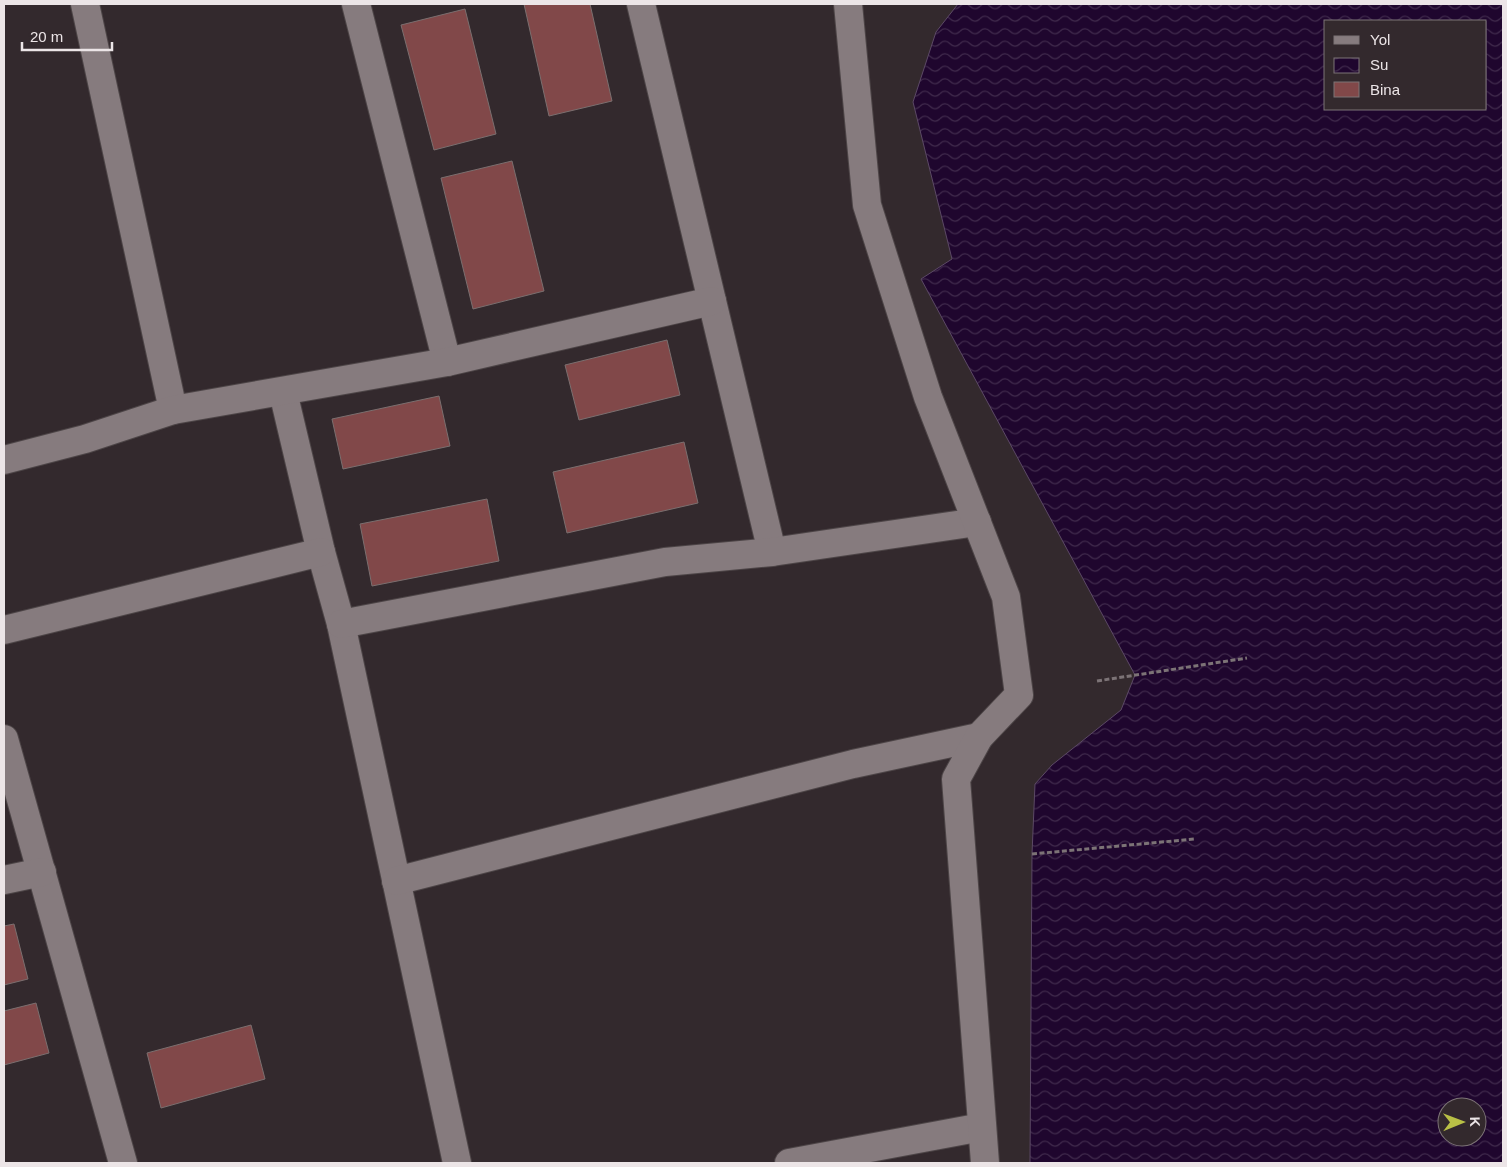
<svg xmlns="http://www.w3.org/2000/svg" width="1507" height="1167" font-family="Arial,sans-serif">
<style>
.water{fill:url(#water-waves);stroke:#5c4966;fill-rule:evenodd}
.building{fill:#814849;stroke:#7b6f6f}
.lines{fill:none;stroke-linecap:round;stroke-linejoin:round}
.minor-casing{stroke:#4d4547;stroke-width:30}
.tertiary-casing{stroke:#4d4547;stroke-width:30}
.path{stroke:#7c7376;stroke-width:3;stroke-dasharray:5 2.5;stroke-linecap:butt}
.minor{stroke:#867b7e;stroke-width:28}
.tertiary{stroke:#867b7e;stroke-width:28}
</style>
<defs>
<pattern id="water-waves" width="16" height="10" patternUnits="userSpaceOnUse" patternTransform="scale(1.25)"><rect width="16" height="10" fill="#1f062e"/><path d="M0 5q4-4 8 0t8 0" fill="none" stroke="#402a4c"/></pattern>
</defs>
<rect width="100%" height="100%" fill="#33292d"/>
<!-- water -->
<path class="water" d="M958,4H1503V1163H1030L1032,854L1035,784L1052,765L1121,710L1135,675L921,279L952,259L913,102L936,32ZM1326,21H1486V109H1326ZM1447,1107H1477V1137H1447Z"/>
<!-- building -->
<g class="building">
<polygon points="524,4 590,4 612,101 549,116"/>
<polygon points="465,9 496,134 434,150 401,25"/>
<polygon points="512,161 544,291 473,309 441,178"/>
<polygon points="667,340 680,395 579,420 565,365"/>
<polygon points="439,396 450,446 343,469 332,419"/>
<polygon points="684,442 698,503 567,533 553,472"/>
<polygon points="487,499 499,561 372,586 360,524"/>
<polygon points="14,924 28,979 4,985 4,926"/>
<polygon points="36,1003 49,1053 4,1065 4,1011"/>
<polygon points="251,1025 265,1079 161,1108 147,1053"/>
</g>
<g class="lines">
<defs>
<g id="minor">
<polyline points="85,4 173,410"/>
<polyline points="356,4 447,362"/>
<polyline points="641,4 772,552"/>
<polyline points="283,392 321,552 341,624 457,1163"/>
<polyline points="4,460 85,439 173,410 447,362 712,301"/>
<polyline points="341,624 665,562 772,552 977,522"/>
<polyline points="4,630 321,552"/>
<polyline points="4,739 123,1163"/>
<polyline points="4,880 42,872"/>
<polyline points="396,881 853,764 979,737"/>
<polyline points="789,1163 982,1127"/>
</g>
<polyline id="tertiary" points="848,4 867,205 928,397 1006,597 1019,695 979,737 956,779 985,1163"/>
</defs>
<!-- minor casing -->
<use href="#minor" class="minor-casing"/>
<!-- tertiary casing -->
<use href="#tertiary" class="tertiary-casing"/>
<!-- path -->
<g class="path">
<polyline points="1097,681 1247,658"/>
<polyline points="1032,854 1195,839"/>
</g>
<!-- minor -->
<use href="#minor" class="minor"/>
<!-- tertiary -->
<use href="#tertiary" class="tertiary"/>
</g>
<!-- border -->
<rect width="1507" height="1167" fill="none" stroke="#ece5e7" stroke-width="10"/>
<!-- legend -->
<rect x="1324" y="20" width="162" height="90" fill="#33292d" stroke="#7d7477"/>
<rect x="1334" y="36" width="25" height="8" fill="#867b7e" stroke="#7d7477"/>
<text x="1370" y="45" font-size="15" fill="#ece5e7">Yol</text>
<rect x="1334" y="58" width="25" height="15" fill="url(#water-waves)" stroke="#7d7477"/>
<text x="1370" y="70" font-size="15" fill="#ece5e7">Su</text>
<rect x="1334" y="82" width="25" height="15" fill="#814849" stroke="#7d7477"/>
<text x="1370" y="95" font-size="15" fill="#ece5e7">Bina</text>
<!-- north arrow -->
<g transform="translate(1462 1122) rotate(89)"><circle r="24" fill="#33292d" stroke="#7d7477"/>
<path d="M0-4L9 19L0 12L-9 19Z" fill="#b9c046"/>
<text y="-8" font-size="14" font-weight="bold" text-anchor="middle" fill="#ece5e7">K</text>
</g>
<!-- scale -->
<path d="M22 42v8h90v-8" fill="none" stroke="#ece5e7" stroke-width="2.5"/>
<text x="30" y="42" font-size="15" fill="#ece5e7" stroke="#33292d" stroke-width="4" paint-order="stroke">20 m</text>
</svg>
